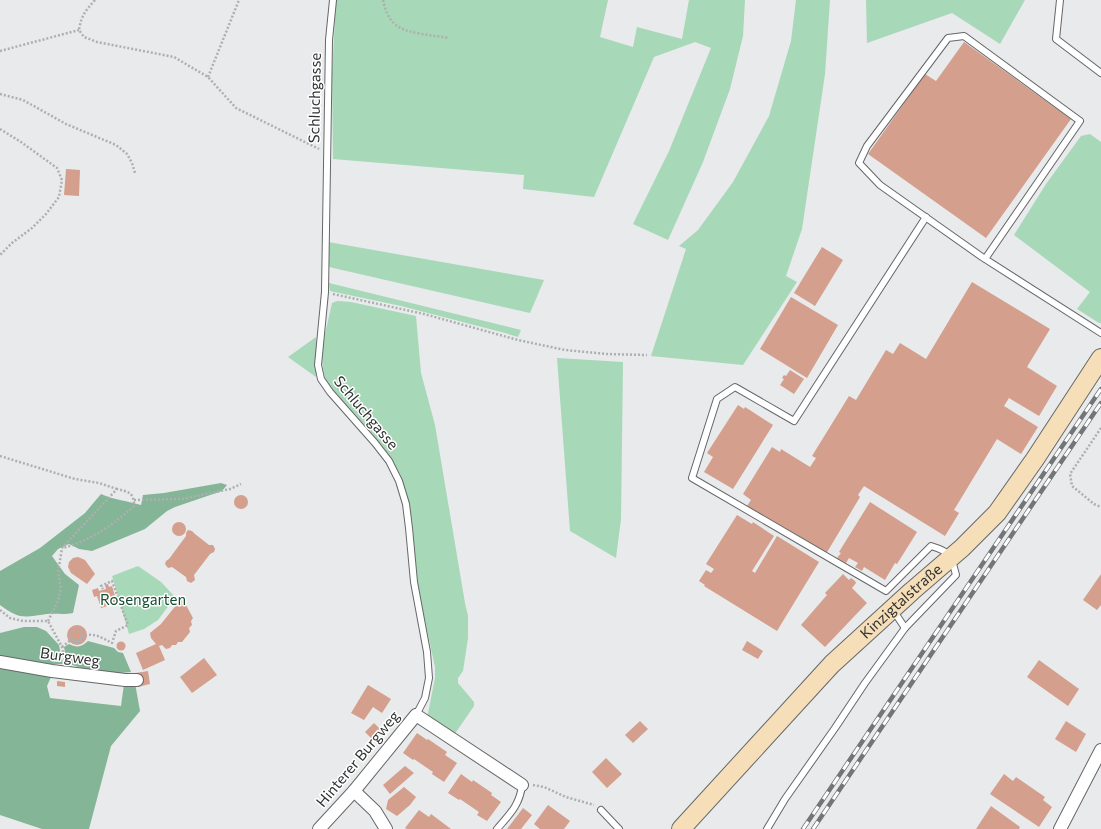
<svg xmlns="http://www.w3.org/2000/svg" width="1101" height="829" font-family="Commissioner,sans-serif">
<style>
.green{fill:#a7d8b8}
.forest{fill:#84b596}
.building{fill:#d49f8c}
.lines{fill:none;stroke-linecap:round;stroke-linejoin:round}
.lane-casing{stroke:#666769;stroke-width:8}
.street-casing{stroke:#666769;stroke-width:14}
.secondary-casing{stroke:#666769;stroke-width:20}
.path{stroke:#adafb0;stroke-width:2.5;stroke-dasharray:2 2;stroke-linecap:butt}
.lane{stroke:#fff;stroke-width:6}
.street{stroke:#fff;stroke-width:12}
.secondary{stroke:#f6dfb8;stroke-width:18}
.rail-casing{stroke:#737576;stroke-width:4.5}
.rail{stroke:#fff;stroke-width:3;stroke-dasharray:9;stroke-linecap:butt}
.labels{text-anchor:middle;stroke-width:3;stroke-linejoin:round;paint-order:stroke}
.street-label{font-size:15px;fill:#303131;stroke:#fff}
.park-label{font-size:15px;fill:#124d2e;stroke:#fff}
</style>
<rect width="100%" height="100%" fill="#e8eaec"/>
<!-- green -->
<g class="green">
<polygon points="336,0 608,0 600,37 633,47 637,27 682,39 689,0 745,0 743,36 730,89 703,162 668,240 633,224 669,151 711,48 695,42 654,57 594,197 523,189 524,175 333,159 332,73"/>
<polygon points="796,0 830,0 825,74 802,229 786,276 797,282 743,365 651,356 686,249 679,246 698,230 733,182 769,116 791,41"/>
<polygon points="866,0 1025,0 1000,44 952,13 867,43"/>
<polygon points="1090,134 1101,142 1101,323 1099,323 1077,309 1090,292 1014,235 1046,184 1081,136"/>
<polygon points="328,242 544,280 530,313 329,267"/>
<polygon points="329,283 521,330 518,337 505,333 401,306 330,291"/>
<path d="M337,301L351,302L416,316L421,373L435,425L465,603L468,616V638L463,671L458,678V683L474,702V706L454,735L427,718L435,678V667L416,579L412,520L407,497L401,476L391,457L372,433L327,383C316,358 327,328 332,303Z"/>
<polygon points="316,337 316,377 288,357"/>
<polygon points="557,358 623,362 621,519 616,558 570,531"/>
<polygon points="138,566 161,582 175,597 158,620 144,629 129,634 112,576"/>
</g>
<!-- forest -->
<g class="forest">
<path d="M221,483L227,485L222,491L175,507L167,511L145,529L92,551L79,549L69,544L58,549L52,556L65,574L79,585L73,613C62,615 57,613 47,614C24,617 20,620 0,605V571L40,548L85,513L101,494C114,500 128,501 141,505L143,495L164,493Z"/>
<polygon points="24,627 37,627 46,631 59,645 63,664 50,664 0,656 0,633"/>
<path d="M88,641L114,648L118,652L123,653L131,672L107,674L84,669L67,663L64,647L69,644C77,648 82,647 88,641Z"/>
<polygon points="0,668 51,677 47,686 50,698 121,706 124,684 135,683 140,711 111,746 89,829 42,829 0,815"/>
</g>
<!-- building -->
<g class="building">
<polygon points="964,42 1071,119 986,238 868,154 925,74 936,81"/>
<polygon points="66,169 80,170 79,196 64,195"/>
<polygon points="822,247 843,260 815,306 794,293"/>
<polygon points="972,282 1050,329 1027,367 1057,386 1039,416 1009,398 1004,406 1038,427 1021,454 997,439 954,510 959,513 945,536 864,486 858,495 860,497 826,554 747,506 751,500 743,494 772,447 780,452 781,449 810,467 816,458 812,456 849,396 856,400 886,350 893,354 900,343 926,359"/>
<polygon points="791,297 838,325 807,378 760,349"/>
<polygon points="790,370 804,379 794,394 780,385 784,379 782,378 784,375 786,376"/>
<polygon points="738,405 744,409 745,407 773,425 733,489 704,472 713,457 707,453"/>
<circle cx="241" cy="502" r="7"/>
<polygon points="870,502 917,532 897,564 895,563 885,580 864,567 862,571 855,567 858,563 849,558 846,563 837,558 841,553 839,552"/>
<polygon points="737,515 752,524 753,522 774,536 752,571 755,573 777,536 819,562 777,631 704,586 705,585 699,581 706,570 711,573 714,569 706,564"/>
<circle cx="179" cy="529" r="7"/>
<polygon points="188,530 192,531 195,534 209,545 213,545 215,549 214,552 210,554 194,575 195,580 191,583 187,581 186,577 172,567 168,568 165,564 166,561 169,559 186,536 186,533"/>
<polygon points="78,557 85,560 95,574 87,584 71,573 68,567 69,562 73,558"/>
<polygon points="843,574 849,580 851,578 855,581 856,583 852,588 867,603 825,647 801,625 827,595 825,593"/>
<polygon points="1101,574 1101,605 1097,610 1083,600"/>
<polygon points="108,584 109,587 112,586 117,603 101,608 97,596 94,597 92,590 98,588 99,591 106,589 105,585"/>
<polygon points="181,599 185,601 186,605 193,618 191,621 192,625 189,628 190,632 182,642 178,642 176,645 172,645 170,648 166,649 162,645 159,646 165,660 143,670 136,653 156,644 151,638 150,633 161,624"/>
<circle cx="77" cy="635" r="10"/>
<polygon points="747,641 763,651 758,659 742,650"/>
<circle cx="121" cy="646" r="4.5"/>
<polygon points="204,658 217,675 192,693 180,677"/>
<polygon points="1039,660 1079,689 1068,706 1027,677"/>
<polygon points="148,671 150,684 138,687 136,673"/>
<polygon points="57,681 65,682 65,687 57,686"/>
<polygon points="368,685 391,699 382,713 373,707 364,720 351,713"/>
<polygon points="640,721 648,729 633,743 625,735"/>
<polygon points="1066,721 1086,734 1076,752 1055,739"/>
<polygon points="374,723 383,732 374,741 365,732"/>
<polygon points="417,733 427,740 428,739 447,752 445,755 457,763 444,782 432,774 433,772 414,759 413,760 403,753"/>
<polygon points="606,758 622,774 607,788 592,772"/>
<polygon points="405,766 414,773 390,794 383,785"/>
<polygon points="461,774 472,782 473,780 492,793 491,795 501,802 487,821 477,815 479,812 460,799 459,800 448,793"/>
<polygon points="1004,774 1013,781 1016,777 1045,797 1043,800 1052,807 1039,827 990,794"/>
<polygon points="404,787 416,797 410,805 397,816 386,809 388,800"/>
<polygon points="548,805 570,821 564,829 540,829 534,824"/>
<polygon points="991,806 1020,827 1019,829 976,829"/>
<polygon points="523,808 532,815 521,829 507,829"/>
<polygon points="419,810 429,817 431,814 451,829 407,829 405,828"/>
</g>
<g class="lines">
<defs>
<g id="lane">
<polyline points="333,0 329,40 325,292 318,365 321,379 330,392 375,443 389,461 399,481 406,504 409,528 414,582 427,652 429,678 425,698 416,715"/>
<polyline points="1060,0 1056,39 1101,73"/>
<polyline points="985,259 1080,121 964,36 948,38 867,146 859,163 880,185 982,257 1101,333"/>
<path d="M905,628L956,575C951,555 951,552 931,546L886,591L692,478L717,399L735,387L794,421L926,217"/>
<polyline points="601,810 619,829"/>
<path d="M497,829C509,815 520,805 522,785"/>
<polyline points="767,829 785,799 835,728 865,683 905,628 893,610"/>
</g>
<g id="street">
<polyline points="0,662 52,671 125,680 137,680"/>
<polyline points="354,791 375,811 386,829"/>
<polyline points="319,829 354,791 416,715 522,785"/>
<polyline points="1060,829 1101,750"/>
</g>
<g id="secondary">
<path id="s1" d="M681,829L832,664L912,591L962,548L997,513L1035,459L1101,358"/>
</g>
</defs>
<!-- lane casing -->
<use href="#lane" class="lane-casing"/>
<!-- street casing -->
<use href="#street" class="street-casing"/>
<!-- secondary casing -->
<use href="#secondary" class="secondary-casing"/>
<!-- path -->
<g class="path">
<path d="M95,0C86,10 81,16 79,30L84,37L97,42L174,57L208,77L236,108L319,149"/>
<path d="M383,0C385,9 388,19 396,25C406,34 434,35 448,38"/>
<polyline points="0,51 79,30"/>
<polyline points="208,77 239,0"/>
<polyline points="0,94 23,100 66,124 116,145 127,154 132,163 135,173"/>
<polyline points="0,129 21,142 57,168 62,180 59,197 46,214 32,228 12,243 0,255"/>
<polyline points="333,294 424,314 518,340 565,350 607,354 647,355"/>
<polyline points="1101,428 1070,474 1072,486 1094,504 1101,507"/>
<polyline points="0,456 75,479 99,483 117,489"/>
<polyline points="134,500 182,499 230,489 241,484"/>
<polyline points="0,610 10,618 23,621 48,621 62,647 65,661"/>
<path d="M48,621L58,601L61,588L58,573L62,548L117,489C128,492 134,492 134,506C116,523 87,543 62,548"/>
<path d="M62,647L72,639L75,642L80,641L83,636L79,630L73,631L70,636L75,642L80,641L83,636C94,632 102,638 112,643L116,631L128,625L112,581L101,586L103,589"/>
<polyline points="533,785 544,787 566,797 594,805"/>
</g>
<!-- lane -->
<use href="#lane" class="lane"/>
<!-- street -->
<use href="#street" class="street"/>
<!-- secondary -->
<use href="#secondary" class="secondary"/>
<defs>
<g id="rail">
<polyline points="803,829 1101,389"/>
<polyline points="813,829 1101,403"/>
</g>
</defs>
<!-- rail casing -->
<use href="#rail" class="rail-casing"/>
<!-- rail -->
<use href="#rail" class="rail"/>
</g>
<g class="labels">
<!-- street labels -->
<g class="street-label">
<text transform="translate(315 98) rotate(-89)" y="5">Schluchgasse</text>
<text transform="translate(366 413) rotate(50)" y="5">Schluchgasse</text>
<text dy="5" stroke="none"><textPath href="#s1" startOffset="317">Kinzigtalstraße</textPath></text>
<text transform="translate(70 657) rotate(8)" y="5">Burgweg</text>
<text transform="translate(358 759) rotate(-50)" y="5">Hinterer Burgweg</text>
</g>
<!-- park labels -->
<g class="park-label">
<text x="143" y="605">Rosengarten</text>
</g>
</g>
</svg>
